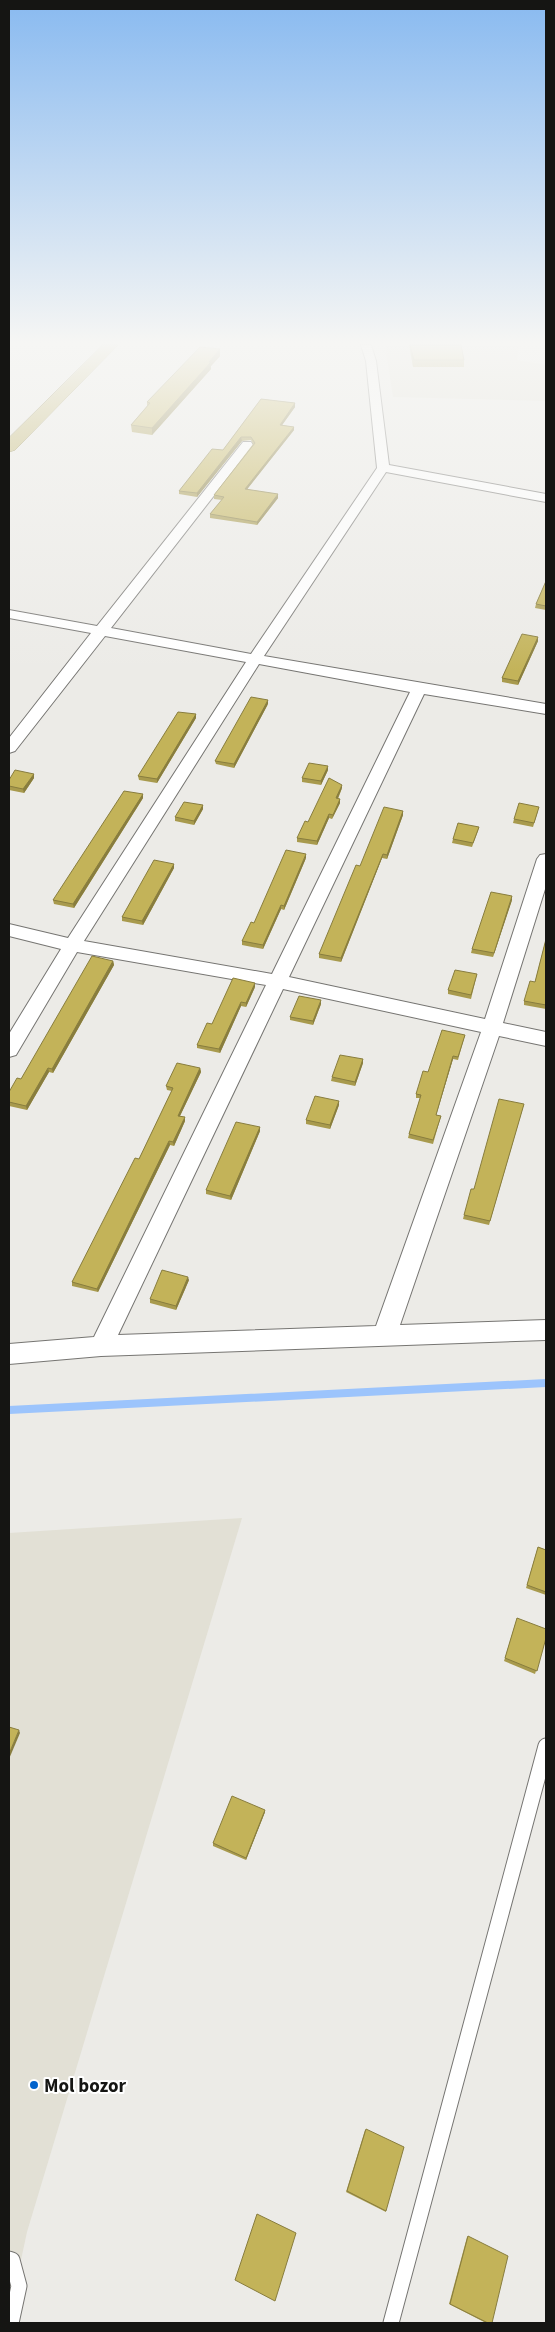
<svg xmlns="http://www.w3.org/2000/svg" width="555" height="2332" font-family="'Source Sans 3',sans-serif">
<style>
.built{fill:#e2e0d5}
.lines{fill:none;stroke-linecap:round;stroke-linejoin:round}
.stream{stroke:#9cc4fc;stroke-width:8}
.service-casing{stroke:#767572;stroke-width:17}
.minor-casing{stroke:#767572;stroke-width:2}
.trunk-casing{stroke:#766c2d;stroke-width:1}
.service{stroke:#fff;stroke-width:15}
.minor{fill:#fff;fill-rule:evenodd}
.trunk{fill:#bcaf62;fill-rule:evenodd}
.wall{fill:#a89a4d}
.shaded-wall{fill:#887d3e}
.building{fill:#c3b359;stroke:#887d3e}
.poi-dot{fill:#0263cc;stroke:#fff;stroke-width:2}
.labels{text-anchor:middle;stroke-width:4;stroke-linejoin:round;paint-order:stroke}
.near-poi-label{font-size:19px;font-weight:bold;fill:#151513;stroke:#fff;text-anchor:start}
</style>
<rect width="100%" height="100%" fill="#ecebe7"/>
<!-- built -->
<g class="built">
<polygon points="385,345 519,345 517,360 546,365 546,401 393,397"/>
<polygon points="242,1518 27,2232 9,2316 9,1533"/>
</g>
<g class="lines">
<!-- stream -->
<polyline class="stream" points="9,1410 546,1383"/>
<defs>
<g id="service">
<polyline points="9,2259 12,2260 19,2286 11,2323"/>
<polyline points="391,2323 546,1746"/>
</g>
<path id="minor" d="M361,345H371L376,361L389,465L546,494V502L386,472L264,656L546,704V714L424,694L289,977L485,1019L537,859L540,855L546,854V886L503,1023L546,1032V1046L499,1036L400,1325L546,1320V1340L101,1356L9,1364V1344L94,1337L266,985L77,952L16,1055L9,1057V1034L61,949L9,936V924L68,938L246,662L105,636L15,751L9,753V738L91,633L9,618V610L97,626L243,442H251L253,445L251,448L111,628L251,654L377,468L366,361ZM259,664L410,692L272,974L84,941ZM283,989L481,1032L376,1326L118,1335Z"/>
<polygon id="trunk" points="103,345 118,345 15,450 9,452 9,438"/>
</defs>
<!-- service casing -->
<use href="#service" class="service-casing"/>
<!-- minor casing -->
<use href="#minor" class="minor-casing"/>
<!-- trunk casing -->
<use href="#trunk" class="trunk-casing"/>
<!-- service -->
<use href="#service" class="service"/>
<!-- minor -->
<use href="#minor" class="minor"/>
<!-- trunk -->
<use href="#trunk" class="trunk"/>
</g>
<!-- wall -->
<g class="wall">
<polygon points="409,345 461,345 464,360 464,367 413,367"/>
<polygon points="220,349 220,356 211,366 211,369 152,435 132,432 131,425 147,406 147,402"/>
<polygon points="261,399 295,403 295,407 282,425 294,427 294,430 247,489 278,498 257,525 210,518 210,514 222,500 214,499 214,495 253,444 251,440 242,441 197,497 179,494 179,491 223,450"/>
<polygon points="546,581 546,610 535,608 536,604"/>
<polygon points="538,637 538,641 518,685 502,682 502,678"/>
<polygon points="268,704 234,768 216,764 215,761"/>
<polygon points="196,714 196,718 157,783 139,780 138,776"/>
<polygon points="328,770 321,785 302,782 302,778"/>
<polygon points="34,774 34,778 24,793 9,790 9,780"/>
<polygon points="342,788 338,799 340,799 340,803 332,819 329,818 317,845 297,842 297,838 308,822"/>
<polygon points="143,794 143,798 74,908 54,904 53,900"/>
<polygon points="203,805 203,809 194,825 175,821 175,817"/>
<polygon points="403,811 403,815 387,859 382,858 341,962 319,958 319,954"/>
<polygon points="538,811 533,827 513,823 514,819"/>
<polygon points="479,827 478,831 472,847 452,843 453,839"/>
<polygon points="306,858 284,910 281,909 263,949 242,945 242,941 254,923"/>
<polygon points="174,864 174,868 143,925 122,921 122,917"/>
<polygon points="512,900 493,957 471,953 472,949"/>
<polygon points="546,939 546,1009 524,1005 524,1001 535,982"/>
<polygon points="113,961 114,965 53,1073 49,1072 27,1110 9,1106 9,1092 21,1079"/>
<polygon points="477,974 471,999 448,994 448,990"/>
<polygon points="255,987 246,1007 241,1006 220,1053 197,1048 197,1045 212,1024"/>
<polygon points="321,1004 313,1025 290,1020 290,1017"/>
<polygon points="465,1035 458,1060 453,1059 436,1115 441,1116 433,1144 408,1138 409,1134 420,1098 416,1098 416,1094 428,1072"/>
<polygon points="363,1059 363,1063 355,1086 331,1081 332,1077"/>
<polygon points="200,1068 201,1072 180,1116 185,1121 174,1146 170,1145 98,1292 72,1286 72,1282 139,1159 172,1091 167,1090 166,1086"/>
<polygon points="524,1104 489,1225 463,1219 464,1215 474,1189"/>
<polygon points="339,1105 330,1129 306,1124 306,1120"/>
<polygon points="260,1127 260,1131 231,1200 206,1194 206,1190"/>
<polygon points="189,1280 176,1310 150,1303 150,1299"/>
<polygon points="538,1547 546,1550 546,1595 526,1588"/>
<polygon points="517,1618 546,1638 535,1674 504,1661"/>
<polygon points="265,1812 246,1860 213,1846 213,1843"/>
<polygon points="365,2130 386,2211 386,2212 346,2192"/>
<polygon points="468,2236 492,2323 486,2323 449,2304 467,2237"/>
</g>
<!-- shaded-wall -->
<g class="shaded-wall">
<polygon points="220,349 220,356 211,366 211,369 152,435 152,428"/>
<polygon points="295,403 295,407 280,428 280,425"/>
<polygon points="294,427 294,430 245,492 245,489"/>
<polygon points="241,437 242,441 197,497 197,493"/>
<polygon points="278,494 278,498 257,525 257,522"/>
<polygon points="538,637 538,641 518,685 518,681"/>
<polygon points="268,700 268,704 234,768 234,764"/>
<polygon points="196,714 196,718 157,783 157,779"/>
<polygon points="328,766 328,770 321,785 321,781"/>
<polygon points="34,774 34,778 24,793 23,789"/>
<polygon points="342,785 342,788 336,802 336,798"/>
<polygon points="143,794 143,798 74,908 73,904"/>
<polygon points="340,799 340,803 332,819 333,815"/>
<polygon points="203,805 203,809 194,825 194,821"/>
<polygon points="403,811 403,815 387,859 387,855"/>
<polygon points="329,814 329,818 317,845 317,841"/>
<polygon points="306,854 306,858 284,910 284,906"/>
<polygon points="383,854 382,858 341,962 341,958"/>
<polygon points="174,864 174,868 143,925 142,921"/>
<polygon points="512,896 512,900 493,957 494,953"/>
<polygon points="281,905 281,909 263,949 263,945"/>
<polygon points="113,961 114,965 53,1073 52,1069"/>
<polygon points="255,983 255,987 246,1007 246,1003"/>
<polygon points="321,1000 321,1004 313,1025 313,1021"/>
<polygon points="241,1002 241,1006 220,1053 219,1049"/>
<polygon points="453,1056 453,1059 435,1119 436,1115"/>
<polygon points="363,1059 363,1063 355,1086 355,1082"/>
<polygon points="48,1068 49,1072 27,1110 26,1106"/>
<polygon points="200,1068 201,1072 178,1120 178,1116"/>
<polygon points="339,1101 339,1105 330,1129 330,1125"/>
<polygon points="185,1117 185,1121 174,1146 173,1142"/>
<polygon points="260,1127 260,1131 231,1200 230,1196"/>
<polygon points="169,1141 170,1145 98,1292 97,1289"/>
<polygon points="188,1277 189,1280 176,1310 176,1306"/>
<polygon points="19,1730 20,1733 9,1759 9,1754"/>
<polygon points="265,1810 265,1812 246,1860 246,1858"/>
</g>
<!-- building -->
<g class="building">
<polygon points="410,345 461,345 464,360 414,360"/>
<polygon points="200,347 220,349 209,362 211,362 152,428 131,425 150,403 147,402"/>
<polygon points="261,399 295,403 280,425 294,427 245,489 278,494 257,522 210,514 224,497 214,495 255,443 251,437 241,437 197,493 179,491 212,449 223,450"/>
<polygon points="546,581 546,606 536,604"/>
<polygon points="522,634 538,637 518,681 502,678"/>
<polygon points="251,697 268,700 234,764 215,761"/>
<polygon points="178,712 196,714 157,779 138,776"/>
<polygon points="309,763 328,766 321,781 302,778"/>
<polygon points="15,770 34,774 23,789 9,786 9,780"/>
<polygon points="329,778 342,785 336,798 340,799 333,815 329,814 317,841 297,838 305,821 308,822"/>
<polygon points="124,791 143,794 73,904 53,900"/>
<polygon points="184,802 203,805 194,821 175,817"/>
<polygon points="519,803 539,807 534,823 514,819"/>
<polygon points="384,807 403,811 387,855 383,854 341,958 319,954 356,865 360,866"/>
<polygon points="458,823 479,827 473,843 453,839"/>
<polygon points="286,850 306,854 284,906 281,905 263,945 242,941 251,922 254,923"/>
<polygon points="154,860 174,864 142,921 122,917"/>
<polygon points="491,892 512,896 494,953 472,949"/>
<polygon points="546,939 546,1005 524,1001 530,981 535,982"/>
<polygon points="92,956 113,961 52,1069 48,1068 26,1106 9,1102 9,1092 17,1078 21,1079"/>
<polygon points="455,970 477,974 471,995 448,990"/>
<polygon points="233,978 255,983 246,1003 241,1002 219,1049 197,1045 207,1023 212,1024"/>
<polygon points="299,996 321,1000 313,1021 290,1017"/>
<polygon points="442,1030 465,1035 458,1057 453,1056 436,1115 441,1116 433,1140 409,1134 421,1095 416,1094 423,1071 428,1072"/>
<polygon points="340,1055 363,1059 355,1082 332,1077"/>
<polygon points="177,1063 200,1068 178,1116 185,1117 173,1142 169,1141 97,1289 72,1282 135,1158 139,1159 173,1088 166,1086"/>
<polygon points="315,1096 339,1101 330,1125 306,1120"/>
<polygon points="499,1099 524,1104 490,1221 464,1215 471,1189 474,1189"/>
<polygon points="236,1122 260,1127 230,1196 206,1190"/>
<polygon points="162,1270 188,1277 176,1306 150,1299"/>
<polygon points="538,1547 546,1550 546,1592 527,1585"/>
<polygon points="517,1618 546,1629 546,1638 537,1671 505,1658"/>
<polygon points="9,1727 19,1730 9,1754"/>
<polygon points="232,1796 265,1810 246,1858 213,1843"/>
<polygon points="366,2129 404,2147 386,2211 347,2191"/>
<polygon points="257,2214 296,2233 275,2301 235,2280"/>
<polygon points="468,2236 508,2256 492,2323 488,2323 450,2304"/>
</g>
<!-- sky -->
<linearGradient id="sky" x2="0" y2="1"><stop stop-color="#89baf0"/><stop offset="0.51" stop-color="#f6f6f4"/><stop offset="1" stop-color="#f6f6f4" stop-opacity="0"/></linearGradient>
<rect width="555" height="672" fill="url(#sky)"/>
<!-- markers -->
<circle class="poi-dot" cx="34" cy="2085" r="5"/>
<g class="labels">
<!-- near-poi labels -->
<g class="near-poi-label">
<text x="44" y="2092">Mol bozor</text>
</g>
</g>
<!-- border -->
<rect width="555" height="2332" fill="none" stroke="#151513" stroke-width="20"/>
</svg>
